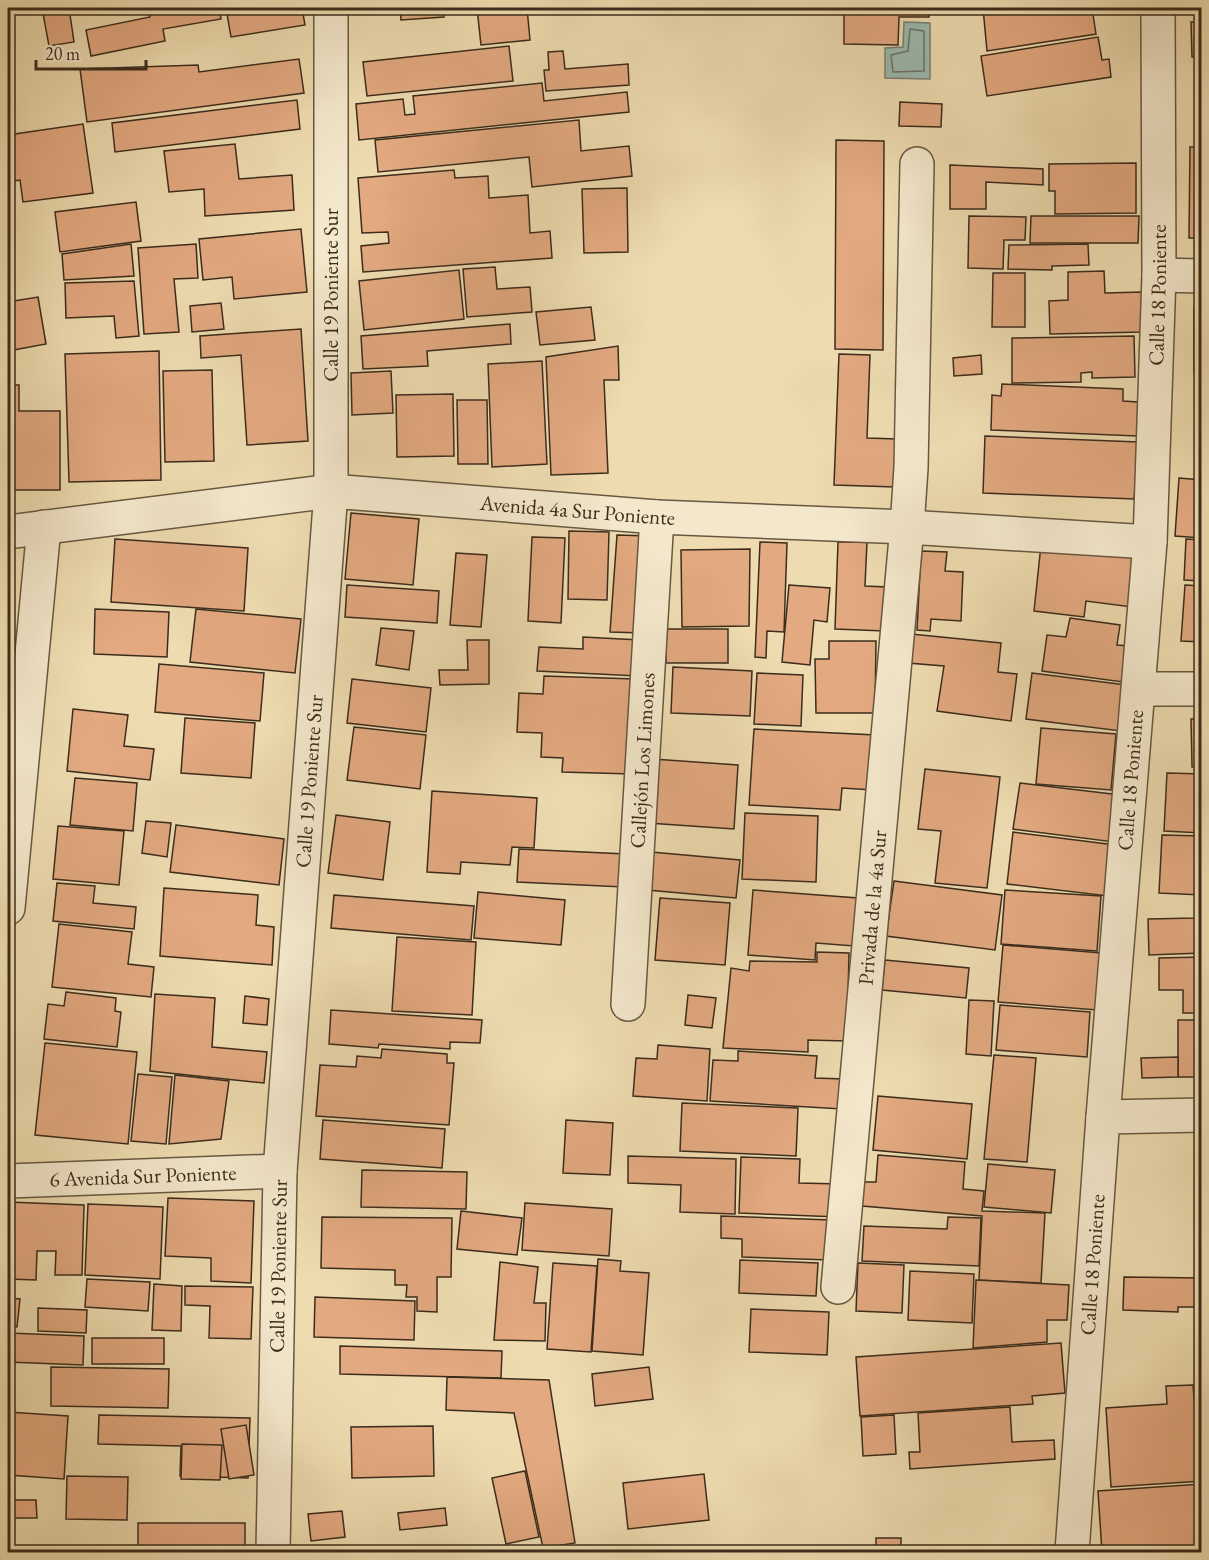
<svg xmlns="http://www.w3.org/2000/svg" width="1209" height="1560" font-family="'EB Garamond',serif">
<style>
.water{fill:#9bbab1;stroke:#758175;stroke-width:1.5}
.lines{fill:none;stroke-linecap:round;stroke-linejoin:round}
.shore{stroke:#6b7366;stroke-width:1.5}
.building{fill:#e3a981;stroke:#3b2c1c;stroke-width:1.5}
.minor-casing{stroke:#685841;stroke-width:36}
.minor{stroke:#f4e8cc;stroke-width:33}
.labels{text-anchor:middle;stroke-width:4.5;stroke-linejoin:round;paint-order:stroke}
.street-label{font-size:21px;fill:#3b2c1c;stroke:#f4e8cc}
</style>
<rect width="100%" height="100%" fill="#eedcb0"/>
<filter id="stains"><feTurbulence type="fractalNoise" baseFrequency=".00333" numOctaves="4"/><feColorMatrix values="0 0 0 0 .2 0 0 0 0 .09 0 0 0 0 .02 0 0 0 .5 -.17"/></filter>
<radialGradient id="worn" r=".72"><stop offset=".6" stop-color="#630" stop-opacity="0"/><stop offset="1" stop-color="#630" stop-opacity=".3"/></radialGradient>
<!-- water -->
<polygon class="water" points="904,22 930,23 930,79 885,78 885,48 903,47"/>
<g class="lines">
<!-- shore -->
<polygon class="shore" points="910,29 924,31 924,71 893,72 891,55 908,51"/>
</g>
<!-- building -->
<g class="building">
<polygon points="42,8 69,8 74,42 49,46"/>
<polygon points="149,8 219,8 221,19 163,29 165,41 91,56 86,30 150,17"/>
<polygon points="226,8 302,8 305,25 231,37"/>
<polygon points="400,8 443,8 444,17 401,20"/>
<polygon points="477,8 527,8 530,40 481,45"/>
<polygon points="844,8 929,8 929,17 899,17 898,45 844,44"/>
<polygon points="983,8 1092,8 1096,34 987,51"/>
<polygon points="1191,22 1202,22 1202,57 1192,57"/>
<polygon points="1098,37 1102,60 1109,59 1111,77 987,96 981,56"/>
<polygon points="509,46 513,81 367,96 363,62"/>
<polygon points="563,51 565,69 628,64 629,85 546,91 544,70 549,70 548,52"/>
<polygon points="299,59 304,93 87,122 80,69 198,65 199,72"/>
<rect x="1198" y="63" width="4" height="54"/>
<polygon points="542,83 544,101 627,92 629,112 359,140 356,104 403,99 405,115 415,114 413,96"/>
<polygon points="297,100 300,129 115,152 112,123"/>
<polygon points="900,102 942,104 941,127 899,126"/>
<polygon points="579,120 581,151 629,146 632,176 532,187 529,157 378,172 375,140"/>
<polygon points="83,124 93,193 23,202 20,180 8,182 8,135"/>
<polygon points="1202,138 1202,238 1189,238 1190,147 1201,147"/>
<polygon points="836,140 884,141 883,350 835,349"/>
<polygon points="235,144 239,179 292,175 294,210 205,216 204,189 169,192 164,151"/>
<polygon points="1136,163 1136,213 1055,214 1055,191 1049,191 1049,164"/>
<polygon points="950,165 1043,169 1043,185 986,182 986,209 950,209"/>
<polygon points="454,170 455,178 488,176 489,198 528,195 530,233 550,231 552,258 363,272 361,246 389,243 388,232 362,233 358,178"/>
<polygon points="627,188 628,252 584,253 582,189"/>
<polygon points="136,202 141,241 60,252 55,212"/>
<polygon points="969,216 1026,217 1025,240 1004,240 1003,269 968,268"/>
<polygon points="1031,216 1139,216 1138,243 1030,243"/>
<polygon points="301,229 307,292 234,299 232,277 203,280 199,239"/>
<polygon points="131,244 134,276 64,280 62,254"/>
<polygon points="196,244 198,278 174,279 179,332 144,334 138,248"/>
<polygon points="1088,244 1089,265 1052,266 1052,270 1008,269 1009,245"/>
<polygon points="495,267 497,289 530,287 532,312 467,317 463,269"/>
<polygon points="459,270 464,319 364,330 359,281"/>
<polygon points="1104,271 1105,293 1143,292 1143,332 1050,334 1049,301 1068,300 1068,272"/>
<polygon points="993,273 1025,273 1025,327 992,327"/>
<polygon points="134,281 139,336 116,338 114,316 66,318 65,283"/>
<polygon points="38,297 46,344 8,351 8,302"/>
<polygon points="221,303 224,329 192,332 190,306"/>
<rect x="1194" y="306" width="8" height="66"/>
<polygon points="591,307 595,340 540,345 536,312"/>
<polygon points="510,324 511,344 427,351 428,366 363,369 361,336"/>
<polygon points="301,329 308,441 247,445 241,355 201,358 200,336"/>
<polygon points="1134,336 1135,377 1092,378 1092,372 1081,373 1081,382 1012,383 1012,338"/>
<polygon points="618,346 619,380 604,380 608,473 551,475 546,357"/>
<polygon points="159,351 161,480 69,482 65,354"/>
<polygon points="839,354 870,355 867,438 897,439 895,487 834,485"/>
<polygon points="981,355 982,374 954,376 953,358"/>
<polygon points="542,361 547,464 492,467 488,364"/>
<polygon points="212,370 214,461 165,462 163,371"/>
<polygon points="391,371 393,413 352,415 351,373"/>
<polygon points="1002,384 1123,389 1123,401 1138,402 1137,436 991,430 992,395 1001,396"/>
<polygon points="8,385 19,385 19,411 60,411 60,490 8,490"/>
<polygon points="453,394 454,456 397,457 396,395"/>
<polygon points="457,400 487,400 488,464 458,464"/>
<polygon points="985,436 1139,442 1134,499 983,493"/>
<polygon points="1179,478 1202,480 1202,538 1175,536"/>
<polygon points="351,513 419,519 413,585 345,579"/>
<polygon points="569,531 609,532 607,600 568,599"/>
<polygon points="617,535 649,536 644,633 610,632"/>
<polygon points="532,537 565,538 561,623 528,621"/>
<polygon points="115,539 248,548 244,611 111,602"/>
<polygon points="1186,539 1202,540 1202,581 1184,580"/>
<polygon points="760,542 787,543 784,632 767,631 766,658 755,657"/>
<polygon points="838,542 867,542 865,586 887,587 885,631 835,629"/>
<polygon points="1041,545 1138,556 1132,607 1086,601 1084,617 1034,611"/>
<polygon points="750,549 749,626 682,627 681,550"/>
<polygon points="921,551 947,552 945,571 963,572 961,621 931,619 930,631 917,630"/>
<polygon points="456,553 487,555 481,627 450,625"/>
<polygon points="8,580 9,580 10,679 8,679"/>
<polygon points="347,585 439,591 437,623 345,617"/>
<polygon points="789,585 830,588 827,622 814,620 810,665 782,662"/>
<polygon points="1185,585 1202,586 1202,642 1181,641"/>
<polygon points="95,609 169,612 167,657 94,654"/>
<polygon points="196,609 301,619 295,673 190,662"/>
<polygon points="1070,618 1120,625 1117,645 1129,646 1123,682 1042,671 1047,635 1066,637"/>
<polygon points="381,628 414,631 409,670 376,665"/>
<rect x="666" y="629" width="62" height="34"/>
<polygon points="911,634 1001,643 998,672 1017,674 1011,721 937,711 944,666 908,663"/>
<polygon points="583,637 640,640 638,676 537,671 539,647 583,649"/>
<polygon points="467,640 489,640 489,684 440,685 439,670 468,670"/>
<polygon points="829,641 876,641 875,713 816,713 815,659 829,659"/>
<polygon points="159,664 264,673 260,721 155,712"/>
<polygon points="673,667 752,671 750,716 671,713"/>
<polygon points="757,673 803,675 801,726 754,724"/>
<polygon points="1032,673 1126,685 1121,731 1026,719"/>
<polygon points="544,676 635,679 632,774 562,772 563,758 541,757 542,733 517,732 519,693 543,694"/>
<polygon points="352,679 431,688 426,732 347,723"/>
<polygon points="8,685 15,686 8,752"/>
<polygon points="73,709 128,715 124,746 154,749 150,780 67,771"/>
<polygon points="185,718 255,723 251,778 181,773"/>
<polygon points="1191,719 1202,719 1202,766 1192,767"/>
<polygon points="354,727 426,735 420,789 347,780"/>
<polygon points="1041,728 1116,734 1111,790 1036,784"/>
<polygon points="754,729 876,735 873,790 842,788 840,810 749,805"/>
<polygon points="653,759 738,765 734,829 648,823"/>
<polygon points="925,769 1000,777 987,888 935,883 941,831 918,829"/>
<polygon points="1167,773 1202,774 1202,833 1164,831"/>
<polygon points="75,778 137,783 133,831 70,825"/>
<polygon points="1020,783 1120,795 1114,842 1013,829"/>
<polygon points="432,791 537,798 534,848 512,847 510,865 461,862 460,874 427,872"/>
<polygon points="745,813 818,816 816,882 742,879"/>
<polygon points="336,815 390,822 383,880 328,873"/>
<polygon points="146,821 171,823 167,857 142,853"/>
<polygon points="176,825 284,839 279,885 170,872"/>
<polygon points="58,826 124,831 119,885 53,879"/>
<polygon points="1013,832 1115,845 1108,896 1007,884"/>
<polygon points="1162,835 1202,836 1202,895 1159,893"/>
<polygon points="519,849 626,854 624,887 517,882"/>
<polygon points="651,852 740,860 736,898 647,890"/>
<polygon points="894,881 1002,895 995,950 886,936"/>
<polygon points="57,883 95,886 93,903 136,907 134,929 53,921"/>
<polygon points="164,888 258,895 256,925 274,927 272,965 160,956"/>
<polygon points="753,890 858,898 854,946 816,943 815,960 748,955"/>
<polygon points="1005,890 1101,896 1097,951 1001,944"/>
<polygon points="478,892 565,900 561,945 474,938"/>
<polygon points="334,895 474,906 471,940 331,928"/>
<polygon points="660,898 730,903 725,965 655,960"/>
<polygon points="1196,899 1202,899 1202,953 1149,955 1148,919 1196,918"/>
<polygon points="59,924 132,932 128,964 154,967 151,997 52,987"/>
<polygon points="397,937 476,942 472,1015 392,1011"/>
<polygon points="1003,945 1102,953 1097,1010 998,1002"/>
<polygon points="817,952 849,953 847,1041 808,1040 808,1052 723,1048 731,968 749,971 750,961 817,962"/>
<polygon points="1202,957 1202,1013 1183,1013 1183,990 1159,990 1159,958"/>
<polygon points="885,960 969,968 966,998 882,990"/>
<polygon points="66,992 116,998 115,1011 121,1012 117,1047 44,1039 48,1004 64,1006"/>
<polygon points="155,994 215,998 212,1047 267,1052 264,1083 150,1071"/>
<polygon points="688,995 716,998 712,1028 685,1025"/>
<polygon points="245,996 269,999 267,1025 243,1023"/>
<polygon points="969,1000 994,1001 991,1056 966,1054"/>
<polygon points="1000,1005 1090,1012 1087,1057 996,1050"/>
<polygon points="331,1010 482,1020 480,1043 450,1042 450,1049 379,1044 378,1048 329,1044"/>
<rect x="1178" y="1020" width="24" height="57"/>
<polygon points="45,1043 137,1052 128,1144 35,1135"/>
<polygon points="658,1045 710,1049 707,1101 633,1096 636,1058 657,1059"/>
<polygon points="382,1049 447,1054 447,1063 454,1063 449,1125 316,1116 320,1065 356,1067 357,1056 381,1058"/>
<polygon points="738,1051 817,1056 815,1078 844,1079 842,1109 710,1101 713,1060 738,1061"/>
<polygon points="994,1055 1036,1058 1027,1162 984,1159"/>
<polygon points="1178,1057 1178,1077 1142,1078 1141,1058"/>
<polygon points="138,1074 172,1077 166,1144 131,1141"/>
<polygon points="175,1075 229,1081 221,1139 169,1144"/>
<polygon points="878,1096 972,1104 967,1159 873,1150"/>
<polygon points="682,1103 798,1108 796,1156 680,1151"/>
<polygon points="323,1120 445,1129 442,1168 320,1159"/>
<polygon points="566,1120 613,1123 610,1175 563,1173"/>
<polygon points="878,1155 965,1162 963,1189 984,1191 982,1211 1045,1213 1041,1283 979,1280 982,1216 862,1206 864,1182 876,1182"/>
<polygon points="628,1156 736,1159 735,1214 680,1212 681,1185 628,1183"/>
<polygon points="741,1157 800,1159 799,1183 840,1184 839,1217 739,1213"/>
<polygon points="988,1164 1055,1170 1051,1213 984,1207"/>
<polygon points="362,1170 467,1172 466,1209 361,1207"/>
<polygon points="168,1198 254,1201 251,1283 211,1281 211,1258 165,1256"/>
<polygon points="8,1202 84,1205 82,1275 55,1275 56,1251 37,1251 36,1280 8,1279"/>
<polygon points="525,1203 612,1209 609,1256 522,1250"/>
<polygon points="88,1204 163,1207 160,1279 85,1275"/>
<polygon points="461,1211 522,1218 517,1255 457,1249"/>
<polygon points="721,1216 831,1220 830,1260 742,1257 742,1239 721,1238"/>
<polygon points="322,1217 452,1218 451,1277 437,1277 437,1312 417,1311 417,1297 406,1297 407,1285 395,1285 395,1270 321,1268"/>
<polygon points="948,1217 981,1218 979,1266 862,1261 864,1226 947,1229"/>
<polygon points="598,1259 621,1261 620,1271 649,1273 643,1355 592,1351"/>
<polygon points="740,1260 818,1263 816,1296 739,1293"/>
<polygon points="500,1262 538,1267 534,1303 546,1303 545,1341 494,1340"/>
<polygon points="553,1263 597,1266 591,1352 547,1349"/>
<polygon points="858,1263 904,1265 902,1313 856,1311"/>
<polygon points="910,1271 974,1274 972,1323 908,1320"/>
<polygon points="1124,1277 1202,1278 1202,1307 1178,1307 1178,1312 1123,1310"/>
<polygon points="87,1279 150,1282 148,1311 85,1307"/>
<polygon points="976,1280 1069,1285 1067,1320 1047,1320 1047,1342 973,1348"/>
<polygon points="154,1284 182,1286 181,1331 152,1330"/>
<polygon points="185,1286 253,1287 251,1339 209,1338 210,1306 185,1305"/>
<polygon points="315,1297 415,1301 414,1340 314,1337"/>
<polygon points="8,1298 20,1299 17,1327 8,1326"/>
<polygon points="38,1308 87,1310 86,1333 38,1331"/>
<polygon points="751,1309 829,1312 827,1355 749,1352"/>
<polygon points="8,1333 84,1336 83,1365 8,1362"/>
<rect x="92" y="1338" width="72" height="26"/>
<polygon points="1061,1343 1065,1393 1032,1396 1033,1404 860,1416 856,1357"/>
<polygon points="340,1346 502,1351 501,1378 340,1374"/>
<polygon points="51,1367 169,1369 168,1408 51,1406"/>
<polygon points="649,1367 653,1399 595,1406 592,1374"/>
<polygon points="447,1377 549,1380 575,1543 543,1548 514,1413 446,1410"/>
<polygon points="1193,1385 1197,1436 1202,1436 1202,1481 1111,1487 1106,1408 1167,1404 1166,1386"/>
<polygon points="1010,1407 1012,1442 1054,1440 1055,1459 910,1469 909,1452 920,1452 918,1413"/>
<polygon points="8,1412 68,1416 64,1479 8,1475"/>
<polygon points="99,1415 250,1418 248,1478 180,1476 181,1446 98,1444"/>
<polygon points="894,1415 896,1454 863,1456 861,1417"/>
<polygon points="246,1425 254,1475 229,1479 221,1429"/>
<polygon points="433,1426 434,1476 352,1478 351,1427"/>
<polygon points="182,1444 222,1445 220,1480 181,1479"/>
<polygon points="525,1471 539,1537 506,1544 492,1478"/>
<polygon points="704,1474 709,1520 628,1529 623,1483"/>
<polygon points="67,1476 128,1477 127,1520 66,1519"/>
<polygon points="1202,1484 1202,1552 1102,1552 1098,1491"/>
<polygon points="8,1500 36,1500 37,1518 8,1518"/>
<polygon points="445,1508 447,1525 400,1530 398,1513"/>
<polygon points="342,1511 345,1537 311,1541 308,1514"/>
<rect x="138" y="1523" width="107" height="29"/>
<rect x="876" y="1538" width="25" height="14"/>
<polygon points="81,1547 120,1548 120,1552 80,1552"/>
<polygon points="547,1548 548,1552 520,1552"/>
</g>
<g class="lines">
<defs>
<g id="minor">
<polyline points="1159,275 1202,276"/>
<path id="s1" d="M8,532L331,491L657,517L907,527L1150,542"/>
<polyline points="1139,689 1202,689"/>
<polyline points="8,908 44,527"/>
<path id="s2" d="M628,1004L657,517"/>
<polyline points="1103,1117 1202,1115"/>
<path id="s3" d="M8,1181L280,1171"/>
<path id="s4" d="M838,1287L907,527L911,468L917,164"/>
<path id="s5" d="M273,1552L280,1171L331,491V8"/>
<path id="s6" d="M1072,1552L1103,1117L1150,542L1159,275L1158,8"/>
</g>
</defs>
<!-- minor casing -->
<use href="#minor" class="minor-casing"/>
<!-- minor -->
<use href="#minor" class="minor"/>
</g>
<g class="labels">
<!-- street labels -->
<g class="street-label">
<text transform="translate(331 295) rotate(-90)" y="7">Calle 19 Poniente Sur</text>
<text dy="7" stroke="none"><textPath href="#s6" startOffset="1260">Calle 18 Poniente</textPath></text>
<text dy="7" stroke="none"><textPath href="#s1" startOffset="573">Avenida 4a Sur Poniente</textPath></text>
<text dy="7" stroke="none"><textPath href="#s2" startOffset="244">Callejón Los Limones</textPath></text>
<text dy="7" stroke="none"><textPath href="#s5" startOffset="772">Calle 19 Poniente Sur</textPath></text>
<text dy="7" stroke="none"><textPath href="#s6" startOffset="774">Calle 18 Poniente</textPath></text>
<text dy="7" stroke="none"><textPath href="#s4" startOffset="381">Privada de la 4a Sur</textPath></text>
<text dy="7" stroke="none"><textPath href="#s3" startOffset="135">6 Avenida Sur Poniente</textPath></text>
<text dy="7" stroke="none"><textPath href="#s5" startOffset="286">Calle 19 Poniente Sur</textPath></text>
<text dy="7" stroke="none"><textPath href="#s6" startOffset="288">Calle 18 Poniente</textPath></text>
</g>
</g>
<!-- margin -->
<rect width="1209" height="1560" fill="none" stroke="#eedcb0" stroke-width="30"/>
<rect x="9" y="9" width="1191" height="1542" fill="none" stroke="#3b2c1c" stroke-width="3"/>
<rect x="15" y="15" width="1179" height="1530" fill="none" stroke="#3b2c1c" stroke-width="1.5"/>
<!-- scale -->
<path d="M36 60v9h110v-9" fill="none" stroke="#3b2c1c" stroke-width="3"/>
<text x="45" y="60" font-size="18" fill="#3b2c1c" stroke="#f4e8cc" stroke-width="4.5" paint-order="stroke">20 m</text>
<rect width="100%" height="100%" filter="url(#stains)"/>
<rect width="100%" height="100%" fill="url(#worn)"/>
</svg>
